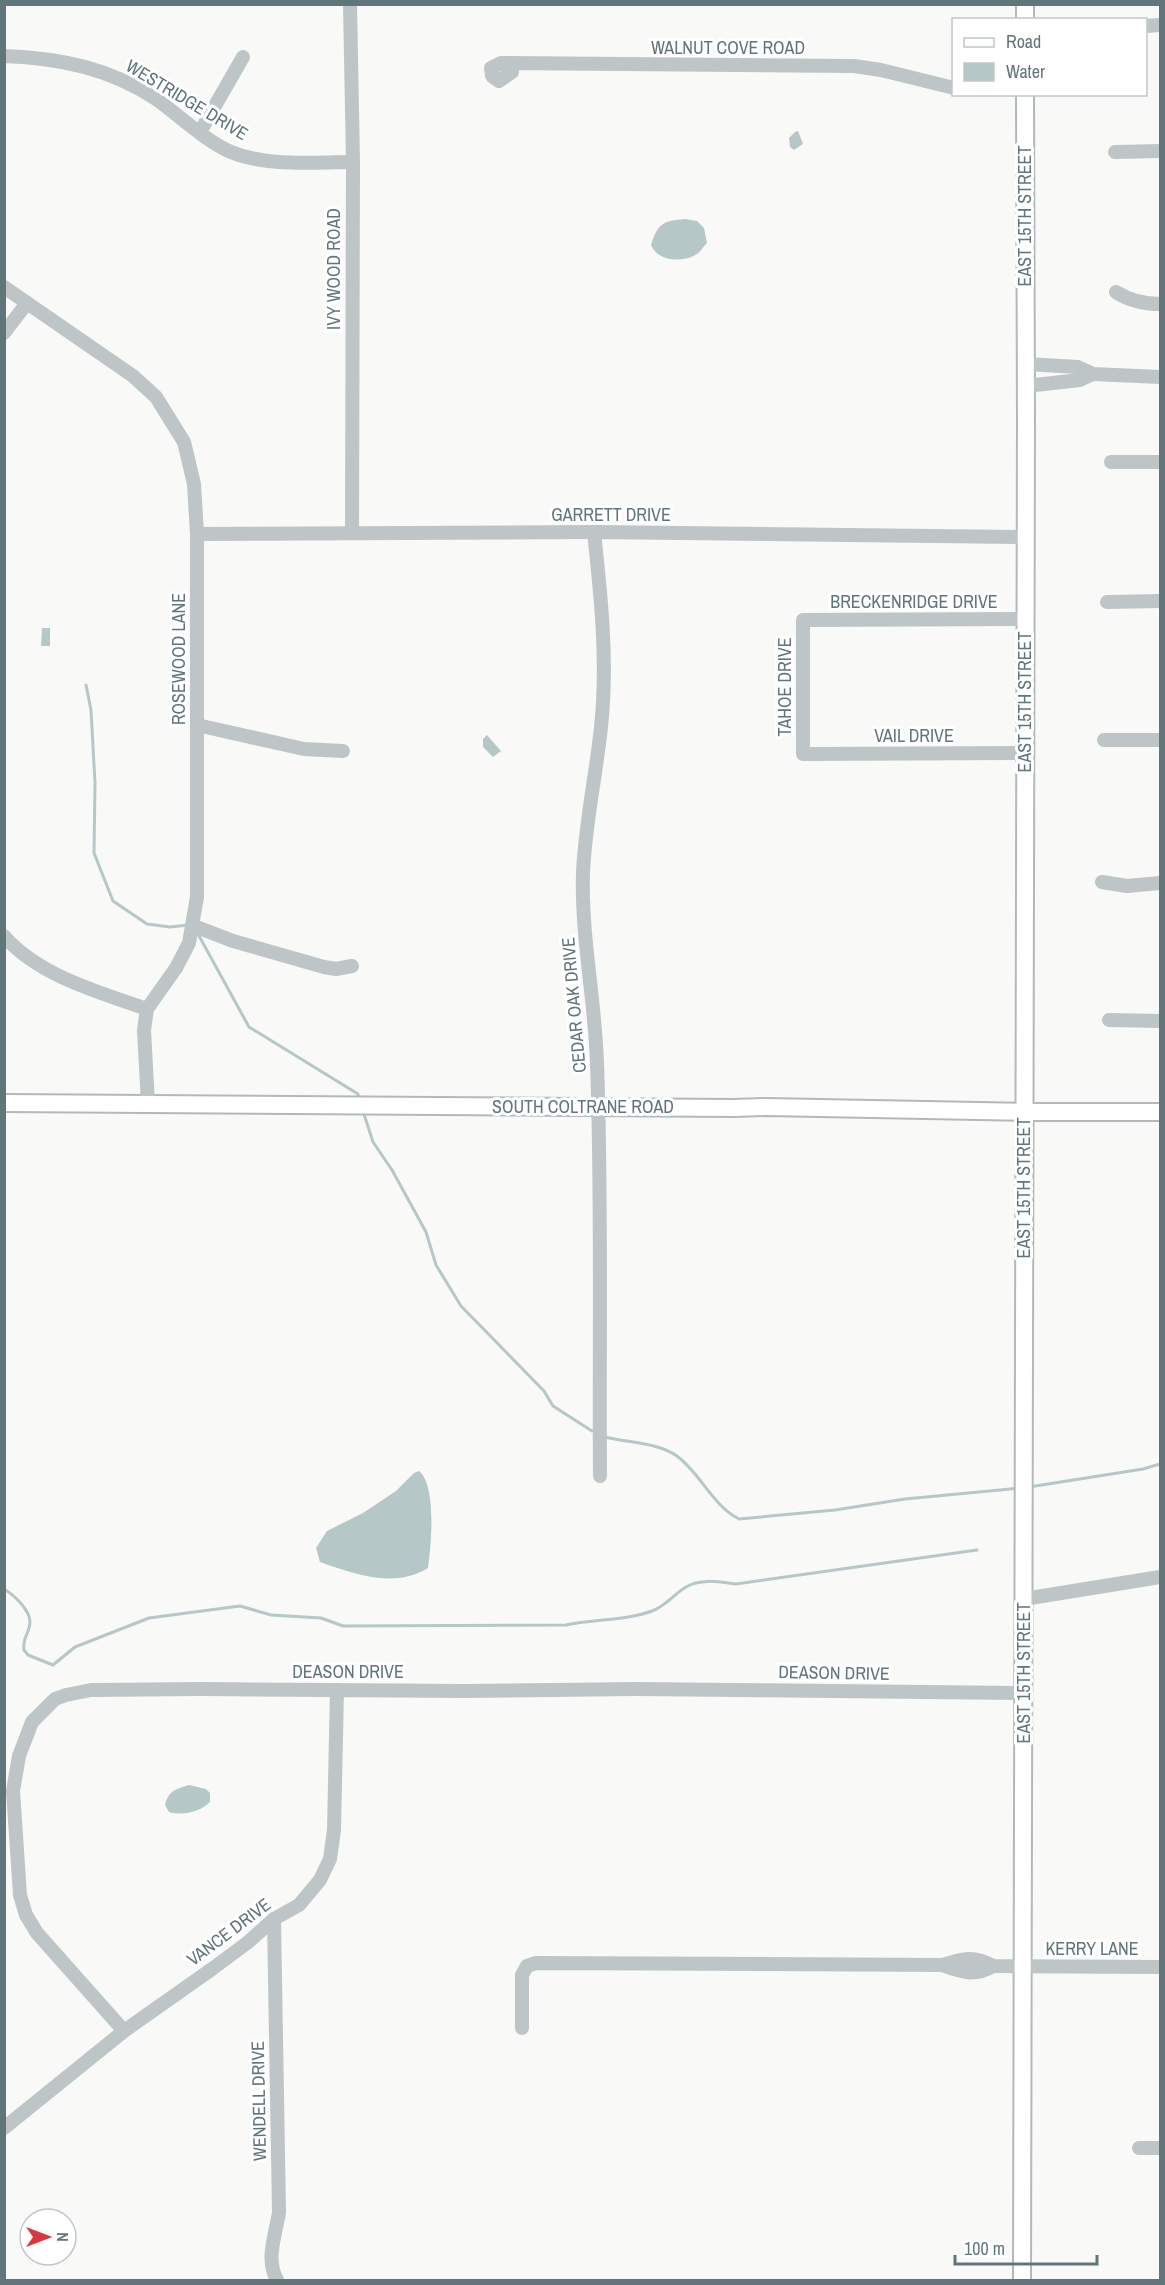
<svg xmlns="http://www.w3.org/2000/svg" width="1165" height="2285" font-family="'Archivo Narrow',sans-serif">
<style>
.water{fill:#b6c7c7}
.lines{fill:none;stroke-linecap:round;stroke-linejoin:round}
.stream{stroke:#b6c7c7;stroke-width:3}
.major-casing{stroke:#b2b9bb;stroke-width:20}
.minor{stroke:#bec5c6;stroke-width:14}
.major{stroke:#fff;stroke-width:16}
.labels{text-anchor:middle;stroke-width:6;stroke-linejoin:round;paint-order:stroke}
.street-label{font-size:18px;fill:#61767a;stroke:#fff}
</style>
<rect width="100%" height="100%" fill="#f9f9f7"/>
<!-- water -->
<g class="water">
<polygon points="798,131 803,144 794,150 790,147 789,138 795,132"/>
<path d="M685,219L697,221L704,228L707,243C704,246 701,251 697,254C683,263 658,262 651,245C658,223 663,221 685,219Z"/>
<polygon points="42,628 50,628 50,646 41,646"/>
<polygon points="487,735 501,751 493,757 483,747 483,739"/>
<path d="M419,1471C437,1486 431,1546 428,1568C394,1589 354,1574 320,1562L316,1548L327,1531L363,1513L396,1491L414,1473Z"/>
<path d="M189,1785L206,1789L210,1793V1802C200,1812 182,1816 169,1812L165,1805C169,1790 176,1789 189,1785Z"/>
</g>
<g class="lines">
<!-- stream -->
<g class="stream">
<polyline points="86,685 91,710 95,783 94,853 113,901 147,924 170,927 189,925"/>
<polyline points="198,934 249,1027 358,1094 359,1099"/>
<polyline points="363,1111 373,1142 392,1170 426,1232 436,1265 461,1306 544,1391 553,1406 592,1431"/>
<path d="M605,1437C629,1443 656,1442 677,1456C701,1474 712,1505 739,1519L835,1510L905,1499L1020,1488"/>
<polyline points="1029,1487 1143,1469 1160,1464"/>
<path d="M4,1589C14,1595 30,1610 30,1622C30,1632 22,1638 24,1650L28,1655L53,1665L75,1647L149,1618L240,1606L271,1615L321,1618L343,1626L566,1625C594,1619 625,1621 652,1611C667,1605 674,1594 686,1587C700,1578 721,1582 736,1584L977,1550"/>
</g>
<defs>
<g id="major">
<polyline points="1025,4 1025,20"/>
<polyline points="4,1103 733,1108 766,1107 1025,1112 1160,1112"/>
<polyline points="1022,2280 1026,419 1025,94"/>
</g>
</defs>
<!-- major casing -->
<use href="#major" class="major-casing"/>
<!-- minor -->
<g class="minor">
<polyline points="350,4 353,162 352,533"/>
<polyline points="1146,26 1160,25"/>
<path d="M4,56C59,58 110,68 156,99C179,115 205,141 231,152C268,167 313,162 353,162"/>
<polyline points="512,64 512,72 499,81 492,76 491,68 501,63 854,66 881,70 954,88"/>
<polyline points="200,132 243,57"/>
<polyline points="1115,152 1160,151"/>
<polyline points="4,287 133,376 156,397 184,442 194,484 197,534 197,897 189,943 176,968 147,1009 144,1030 148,1104"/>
<path d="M1116,292C1130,301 1143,304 1160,304"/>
<polyline points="4,333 27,303"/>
<polyline points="1026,364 1078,367 1093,374 1160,377"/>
<polyline points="1026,386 1080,380 1093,374"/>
<polyline points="1111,462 1160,462"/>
<path d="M594,532C601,597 608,662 601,727C596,776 585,824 583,873C581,936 595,999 597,1063C602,1200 599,1338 600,1476"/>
<polyline points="197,534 594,532 1026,537"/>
<polyline points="1107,602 1160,601"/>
<polyline points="197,725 304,749 343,751"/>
<polyline points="1104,740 1160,740"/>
<polyline points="1024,753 803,754 803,620 1025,619"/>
<polyline points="1102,882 1127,886 1160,883"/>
<polyline points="194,926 233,941 324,967 336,969 352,966"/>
<path d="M4,936C39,976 99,992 147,1009"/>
<polyline points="1109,1020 1160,1021"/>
<polyline points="1024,1599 1160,1577"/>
<path d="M274,1919L279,2212C276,2234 265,2259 277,2280"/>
<path d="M942,1965C961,1972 975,1977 993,1966"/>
<path d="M522,2028V1975L527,1966L536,1963L942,1965C963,1959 973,1955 993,1966L1160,1967"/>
<polyline points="124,2031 37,1933 26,1915 20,1895 13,1791 19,1756 32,1722 55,1699 66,1695 91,1690 202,1689 464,1691 636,1689 1023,1693"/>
<polyline points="4,2128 124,2031 212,1969 247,1943 274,1919 299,1905 320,1880 330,1859 334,1830 337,1690"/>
<polyline points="1139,2148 1160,2148"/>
</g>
<!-- major -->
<use href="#major" class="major"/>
</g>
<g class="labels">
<!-- street labels -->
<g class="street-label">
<text x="728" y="54">WALNUT COVE ROAD</text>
<text transform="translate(187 100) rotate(31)" y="6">WESTRIDGE DRIVE</text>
<text transform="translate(1025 216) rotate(-90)" y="6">EAST 15TH STREET</text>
<text transform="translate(334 269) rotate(-90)" y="6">IVY WOOD ROAD</text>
<text x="611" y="521">GARRETT DRIVE</text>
<text x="914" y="608">BRECKENRIDGE DRIVE</text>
<text transform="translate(179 659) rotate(-90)" y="6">ROSEWOOD LANE</text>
<text transform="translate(785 687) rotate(-90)" y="6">TAHOE DRIVE</text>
<text transform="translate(1025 702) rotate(-90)" y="6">EAST 15TH STREET</text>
<text x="914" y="742">VAIL DRIVE</text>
<text transform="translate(574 1005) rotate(-95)" y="6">CEDAR OAK DRIVE</text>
<text x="583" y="1113">SOUTH COLTRANE ROAD</text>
<text transform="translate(1024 1188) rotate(-90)" y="6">EAST 15TH STREET</text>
<text x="348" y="1678">DEASON DRIVE</text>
<text transform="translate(834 1673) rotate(1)" y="6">DEASON DRIVE</text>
<text transform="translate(1024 1673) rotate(-90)" y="6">EAST 15TH STREET</text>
<text transform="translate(229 1932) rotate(-37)" y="6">VANCE DRIVE</text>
<text x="1092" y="1955">KERRY LANE</text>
<text transform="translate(259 2101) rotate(-91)" y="6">WENDELL DRIVE</text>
</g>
</g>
<!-- border -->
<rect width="1165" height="2285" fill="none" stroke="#61767a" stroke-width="12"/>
<!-- legend -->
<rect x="952" y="18" width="195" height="78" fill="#ffffff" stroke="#c0c8ca" stroke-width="1.5"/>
<rect x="964" y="38" width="30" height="9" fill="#ffffff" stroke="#c0c8ca" stroke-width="1.5"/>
<text x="1006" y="48" font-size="18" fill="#61767a">Road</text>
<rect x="964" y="63" width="30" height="18" fill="#b6c7c7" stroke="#c0c8ca" stroke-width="1.5"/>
<text x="1006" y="78" font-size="18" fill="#61767a">Water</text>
<!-- north arrow -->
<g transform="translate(48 2237) rotate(90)"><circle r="28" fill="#ffffff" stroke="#c0c8ca" stroke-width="1.5"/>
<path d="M0-4.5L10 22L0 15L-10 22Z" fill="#d9373e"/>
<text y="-9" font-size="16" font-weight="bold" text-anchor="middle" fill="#61767a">N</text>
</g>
<!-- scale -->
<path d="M955 2255v9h142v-9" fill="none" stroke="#61767a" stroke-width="3"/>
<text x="964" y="2255" font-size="18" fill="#61767a" stroke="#ffffff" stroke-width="4.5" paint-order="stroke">100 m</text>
</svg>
